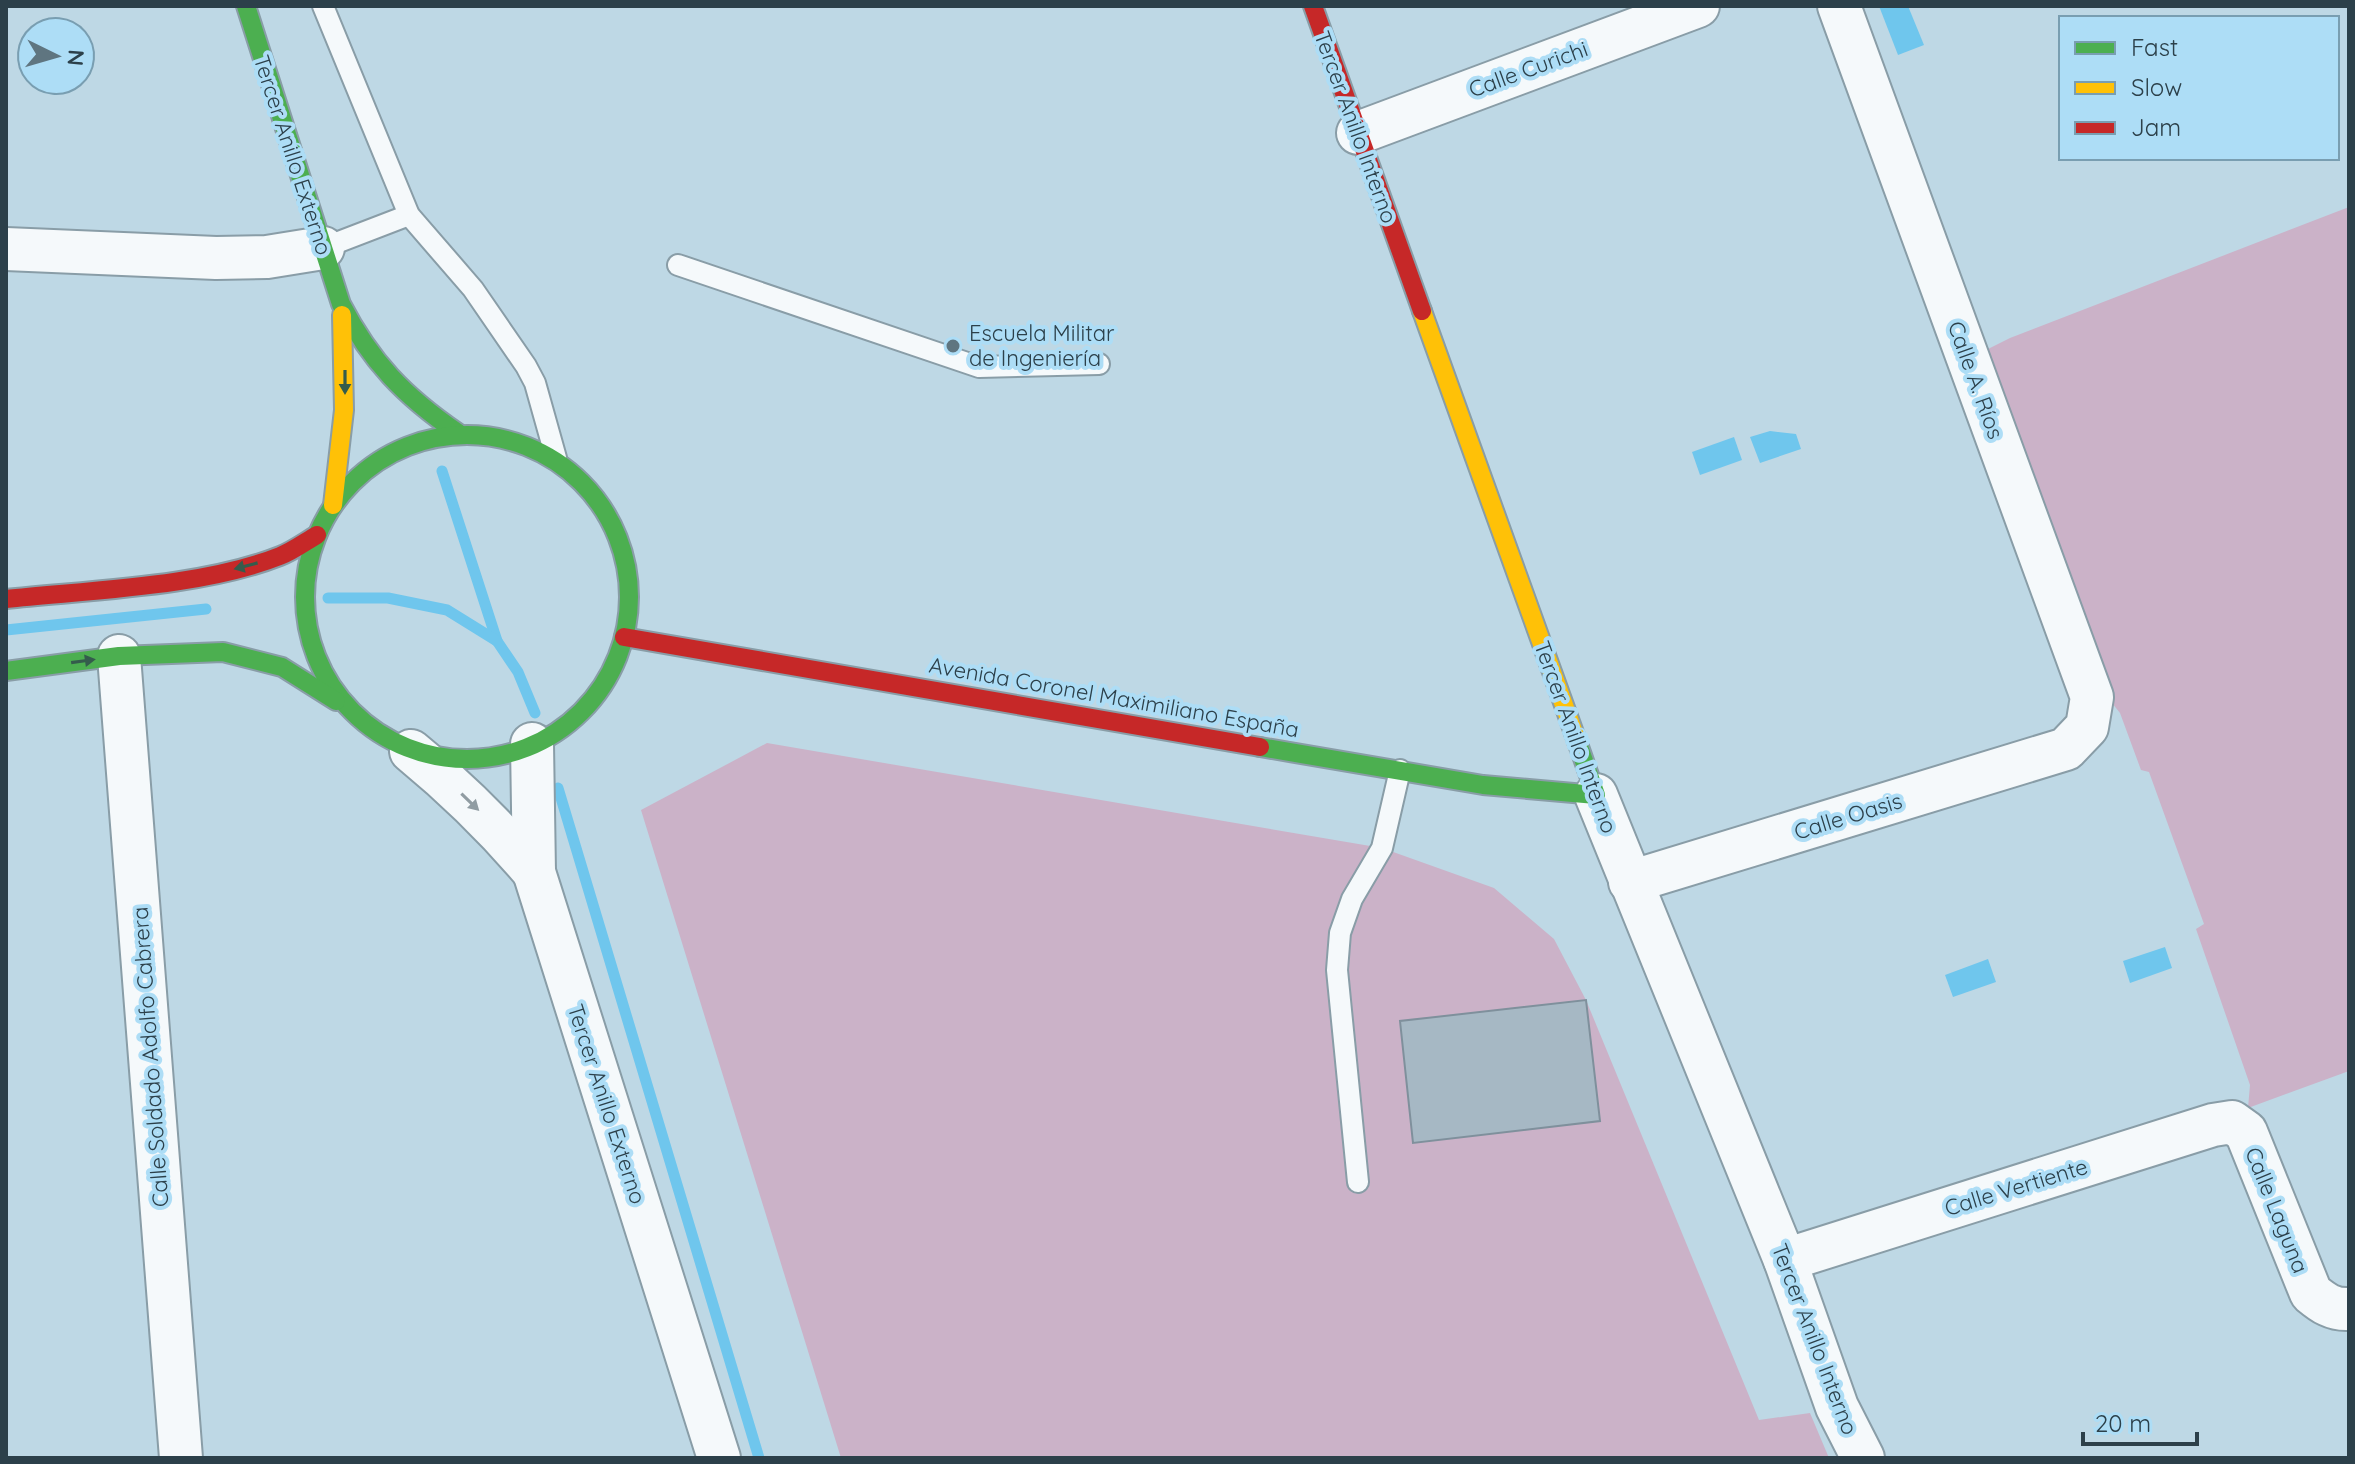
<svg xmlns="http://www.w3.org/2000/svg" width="2355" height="1464" font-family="Quicksand,sans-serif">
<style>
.green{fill:#cbb2c8}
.water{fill:#6fc6ed}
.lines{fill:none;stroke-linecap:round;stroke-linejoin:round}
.stream{stroke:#6fc6ed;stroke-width:11}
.building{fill:#a6b8c4;stroke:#7f909c;stroke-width:2}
.lane-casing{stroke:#899da7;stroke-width:24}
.street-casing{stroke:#899da7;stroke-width:46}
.fast-casing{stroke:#899da7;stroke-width:22}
.slow-casing{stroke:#899da7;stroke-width:22}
.jam-casing{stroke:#899da7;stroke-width:22}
.lane{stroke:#f5f9fb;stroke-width:20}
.street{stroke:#f5f9fb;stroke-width:42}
.fast{stroke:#4caf50;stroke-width:18}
.slow{stroke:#ffc107;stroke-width:18}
.jam{stroke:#c62828;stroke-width:18}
.oneway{fill:#345c4c}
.oneway2{fill:#909ca2}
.poi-dot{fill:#5f7580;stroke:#adddf6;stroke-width:3}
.labels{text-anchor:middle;stroke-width:8;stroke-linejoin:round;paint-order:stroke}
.street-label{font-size:22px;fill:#2c404a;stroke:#adddf6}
.poi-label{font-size:22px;fill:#2c404a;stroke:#adddf6;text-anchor:start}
</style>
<rect width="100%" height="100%" fill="#bed8e5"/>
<!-- green -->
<g class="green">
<polygon points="2349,207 2349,1071 2248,1108 2250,1085 2196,929 2204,924 2149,772 2141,770 2120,713 2108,698 1972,357 2010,338"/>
<polygon points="767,743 1382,848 1494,888 1554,939 1586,1000 1759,1420 1810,1413 1829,1458 841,1458 641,810"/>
</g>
<!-- water -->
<g class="water">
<polygon points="1879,6 1908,6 1924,45 1898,55"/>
<polygon points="1770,431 1796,434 1801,449 1760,463 1750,437"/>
<polygon points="1734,437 1742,460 1700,475 1692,452"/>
<polygon points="2165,947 2172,968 2130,983 2123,961"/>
<polygon points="1988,959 1996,982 1953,997 1945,975"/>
</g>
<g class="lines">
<!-- stream -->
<g class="stream">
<polyline points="442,471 497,641"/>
<polyline points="328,598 388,598 447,610 497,641 518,672 535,713"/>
<polyline points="6,630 206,609"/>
<polyline points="558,788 759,1458"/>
</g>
</g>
<!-- building -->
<polygon class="building" points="1586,1000 1600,1121 1413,1143 1400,1021"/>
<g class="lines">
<defs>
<g id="lane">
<polyline points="323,6 409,215 473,289 526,366 535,383 556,458"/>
<polyline points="323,248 409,215"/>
<polyline points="678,265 979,367 1099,364"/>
<polyline points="1358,1182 1337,970 1340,933 1352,899 1382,848 1400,770"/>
</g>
<g id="street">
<polyline points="1358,133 1698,6"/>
<polyline points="6,249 216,258 267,257 323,248"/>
<polyline points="119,656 181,1458"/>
<polyline points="532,744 534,872 719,1458"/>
<path d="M411,751C456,788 496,827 534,872"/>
<polyline points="1596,795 1785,1260 1837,1407 1863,1458"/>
<polyline points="1630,882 2066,749 2087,727 2092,697 1839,6"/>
<path d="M1785,1260L2213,1125L2232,1122L2246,1132L2311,1293C2323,1303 2333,1310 2349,1309"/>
</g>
<g id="fast">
<path d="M246,6L341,304C371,362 404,396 458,433"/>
<circle cx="467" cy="597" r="162"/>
<polyline points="6,671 119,656 223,652 282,667 336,701"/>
<polyline points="1260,747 1483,785 1596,795 1578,744"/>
</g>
<g id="slow">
<polyline points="1422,311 1578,744"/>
<polyline points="333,505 344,410 342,315"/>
</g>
<g id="jam">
<polyline points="1313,6 1422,311"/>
<path d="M6,599C90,590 202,587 280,556C293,551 305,542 317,535"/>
<polyline points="624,637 1260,747"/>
</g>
</defs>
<!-- lane casing -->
<use href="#lane" class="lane-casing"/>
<!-- street casing -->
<use href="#street" class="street-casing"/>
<!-- fast casing -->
<use href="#fast" class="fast-casing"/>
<!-- slow casing -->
<use href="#slow" class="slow-casing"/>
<!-- jam casing -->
<use href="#jam" class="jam-casing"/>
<!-- lane -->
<use href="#lane" class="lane"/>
<!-- street -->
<use href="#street" class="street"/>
<!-- fast -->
<use href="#fast" class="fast"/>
<!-- slow -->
<use href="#slow" class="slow"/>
<!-- jam -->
<use href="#jam" class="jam"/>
</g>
<!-- one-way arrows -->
<defs><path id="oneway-solid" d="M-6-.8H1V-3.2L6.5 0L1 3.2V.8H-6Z" transform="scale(2)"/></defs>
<g class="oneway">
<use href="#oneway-solid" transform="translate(345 382) rotate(90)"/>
<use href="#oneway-solid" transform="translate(246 566) rotate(165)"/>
<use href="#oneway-solid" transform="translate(83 661) rotate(-8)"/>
</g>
<use class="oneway2" href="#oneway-solid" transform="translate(470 802) rotate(44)"/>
<!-- markers -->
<circle class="poi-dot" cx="953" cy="346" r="8"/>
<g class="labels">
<!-- street labels -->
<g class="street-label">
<text transform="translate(1528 69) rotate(-20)" y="8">Calle Curichi</text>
<text transform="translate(1356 127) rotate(70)" y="8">Tercer Anillo Interno</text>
<text transform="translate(293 155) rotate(72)" y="8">Tercer Anillo Externo</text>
<text transform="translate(1976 380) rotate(70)" y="8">Calle A. Ríos</text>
<text transform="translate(1114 697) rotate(10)" y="8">Avenida Coronel Maximiliano España</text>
<text transform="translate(1576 737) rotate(70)" y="8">Tercer Anillo Interno</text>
<text transform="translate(1848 816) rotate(-17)" y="8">Calle Oasis</text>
<text transform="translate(150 1057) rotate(-94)" y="8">Calle Soldado Adolfo Cabrera</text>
<text transform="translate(607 1104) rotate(72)" y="8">Tercer Anillo Externo</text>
<text transform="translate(2016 1187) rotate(-17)" y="8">Calle Vertiente</text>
<text transform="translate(2277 1210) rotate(68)" y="8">Calle Laguna</text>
<text transform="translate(1815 1339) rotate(69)" y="8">Tercer Anillo Interno</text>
</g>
<!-- poi labels -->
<g class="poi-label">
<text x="969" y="341">Escuela Militar<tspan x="969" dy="25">de Ingeniería</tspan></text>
</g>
</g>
<!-- border -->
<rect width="2355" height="1464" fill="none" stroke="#2c404a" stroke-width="16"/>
<!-- legend -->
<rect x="2059" y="16" width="280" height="144" fill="#adddf6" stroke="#799eb1" stroke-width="2"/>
<rect x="2075" y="42" width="40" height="12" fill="#4caf50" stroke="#799eb1" stroke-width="2"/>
<text x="2131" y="56" font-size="24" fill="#2c404a">Fast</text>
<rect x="2075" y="82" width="40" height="12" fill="#ffc107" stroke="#799eb1" stroke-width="2"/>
<text x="2131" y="96" font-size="24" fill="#2c404a">Slow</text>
<rect x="2075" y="122" width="40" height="12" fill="#c62828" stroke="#799eb1" stroke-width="2"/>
<text x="2131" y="136" font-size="24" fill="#2c404a">Jam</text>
<!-- north arrow -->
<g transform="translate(56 56) rotate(95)"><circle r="38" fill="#adddf6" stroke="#799eb1" stroke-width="2"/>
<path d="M0-6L14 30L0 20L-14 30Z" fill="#5f7580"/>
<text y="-12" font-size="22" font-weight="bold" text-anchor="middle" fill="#2c404a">N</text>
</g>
<!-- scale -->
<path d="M2083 1432v12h114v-12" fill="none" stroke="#2c404a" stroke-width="4"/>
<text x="2095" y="1432" font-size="24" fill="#2c404a" stroke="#adddf6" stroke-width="6" paint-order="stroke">20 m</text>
</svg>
